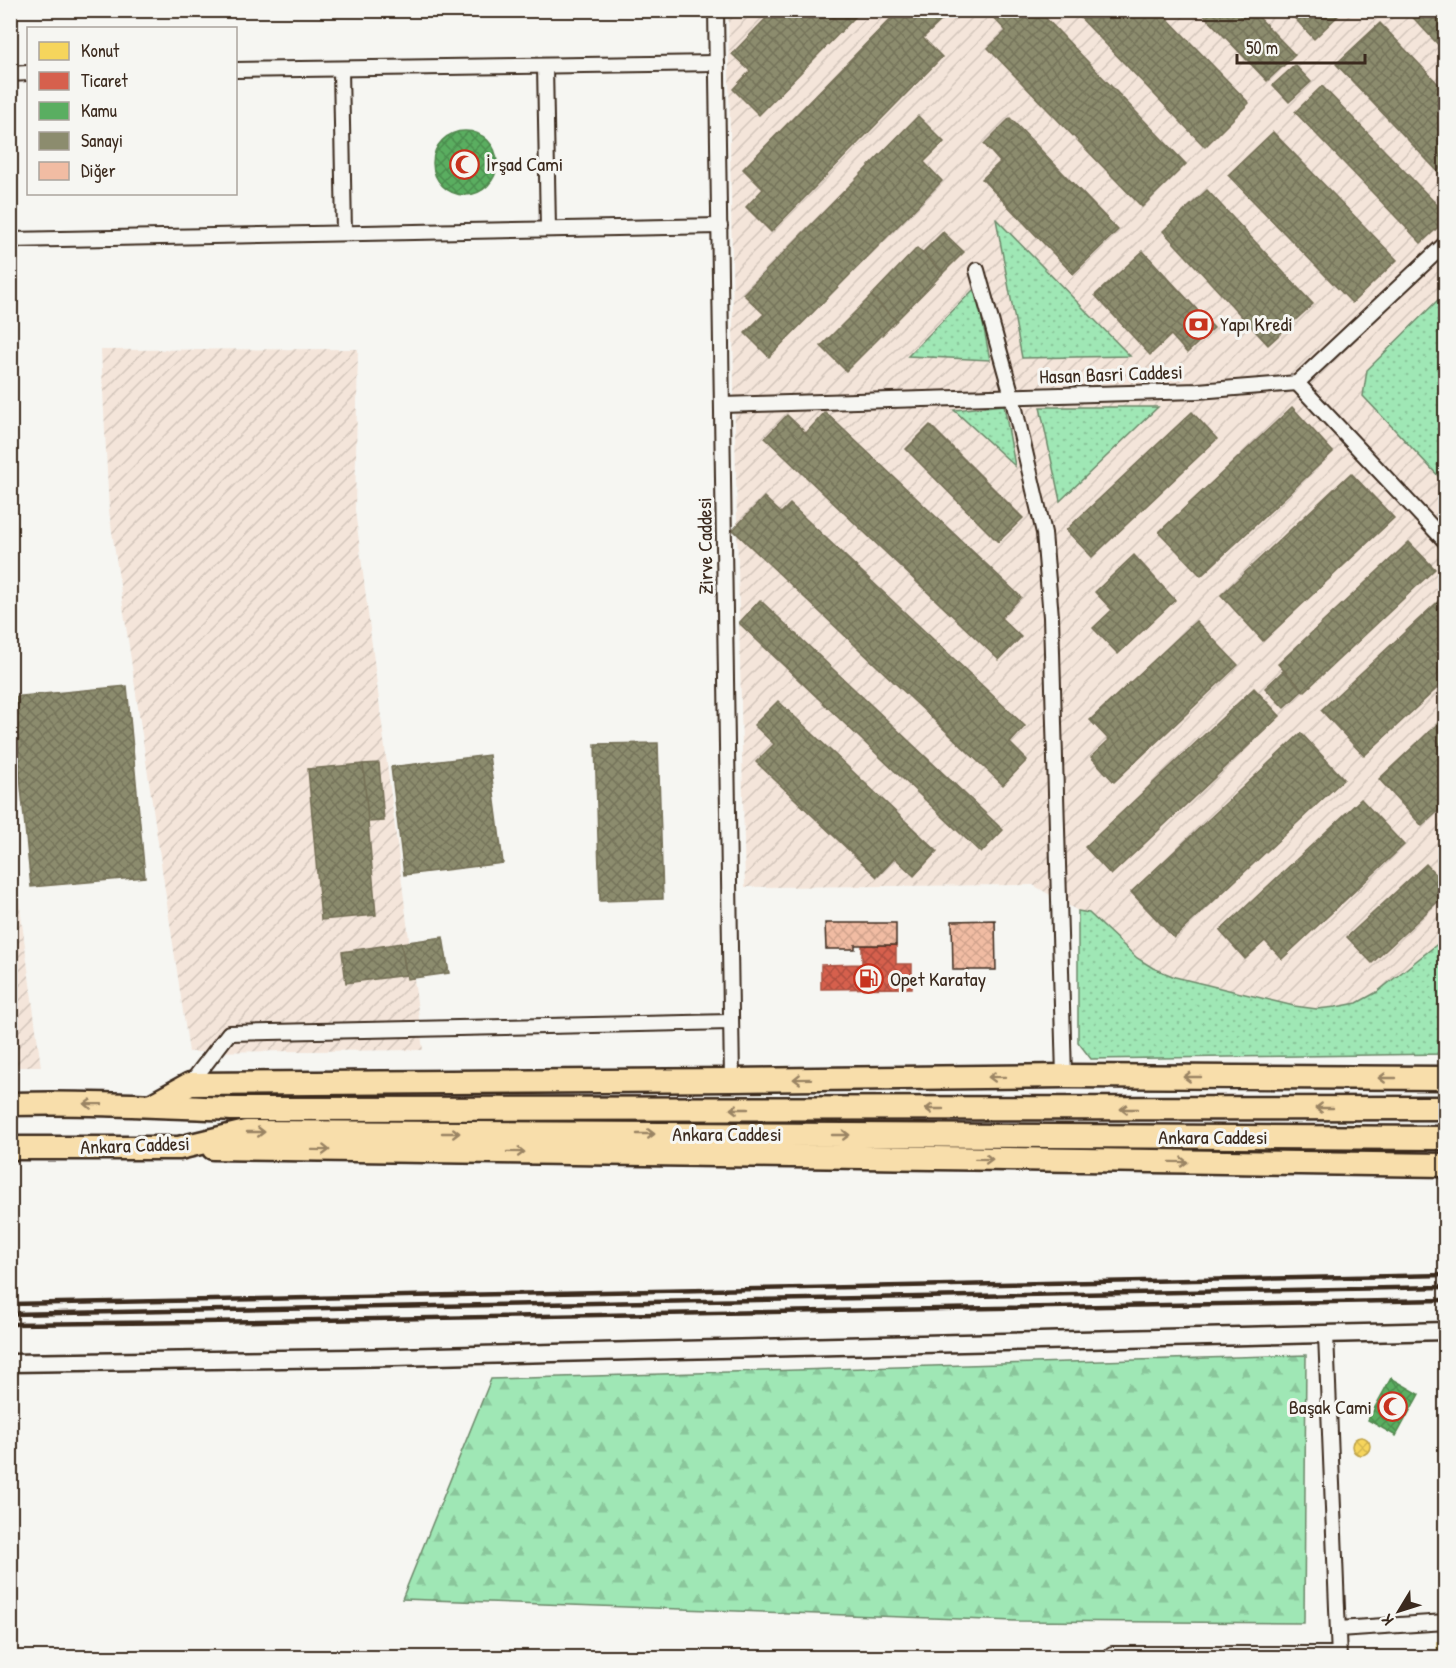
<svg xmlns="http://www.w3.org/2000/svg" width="1456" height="1668" font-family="'Patrick Hand',sans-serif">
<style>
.industrial{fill:url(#industrial-furrows)}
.grass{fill:url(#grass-dots);stroke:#6d886a;stroke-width:1.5}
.forest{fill:url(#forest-firs);stroke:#6d886a;stroke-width:1.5}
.homes{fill:url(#homes-cross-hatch);stroke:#bea249;stroke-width:1.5}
.shops{fill:url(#shops-cross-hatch);stroke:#a8503f;stroke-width:1.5}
.public{fill:url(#public-cross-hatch);stroke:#51864d;stroke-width:1.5}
.industry{fill:url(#industry-cross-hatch);stroke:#746f56;stroke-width:1.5}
.building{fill:url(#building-cross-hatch);stroke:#3b2a1e;stroke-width:1.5}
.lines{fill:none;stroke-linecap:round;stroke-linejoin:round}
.minor-casing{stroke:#3b2a1e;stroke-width:18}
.tertiary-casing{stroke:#3b2a1e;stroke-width:21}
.trunk-casing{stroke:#3b2a1e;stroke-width:27}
.minor{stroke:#f6f6f2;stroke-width:14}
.tertiary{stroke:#f6f6f2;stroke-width:16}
.trunk{stroke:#f8deab;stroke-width:22}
.rail{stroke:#3b2a1e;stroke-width:4.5}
.oneway{stroke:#9a8464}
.labels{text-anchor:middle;stroke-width:6;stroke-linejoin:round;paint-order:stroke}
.poi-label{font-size:20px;fill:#3b2a1e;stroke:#f6f6f2;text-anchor:start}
.street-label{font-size:20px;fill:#3b2a1e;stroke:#f6f6f2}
</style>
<defs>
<pattern id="industrial-furrows" width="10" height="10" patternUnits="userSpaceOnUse" patternTransform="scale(1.5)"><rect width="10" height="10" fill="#f4e5da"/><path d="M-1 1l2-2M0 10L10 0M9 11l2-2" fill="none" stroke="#d2c5bb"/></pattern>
<pattern id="grass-dots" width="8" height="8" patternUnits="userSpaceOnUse" patternTransform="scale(1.5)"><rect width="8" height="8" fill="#9fe7b5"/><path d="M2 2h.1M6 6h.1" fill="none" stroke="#8ac69b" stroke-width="1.8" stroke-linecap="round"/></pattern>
<pattern id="forest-firs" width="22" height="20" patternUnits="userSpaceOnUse" patternTransform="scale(1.5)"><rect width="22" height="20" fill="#9fe7b5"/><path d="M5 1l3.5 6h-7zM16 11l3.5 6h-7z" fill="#8ac69b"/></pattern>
<pattern id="homes-cross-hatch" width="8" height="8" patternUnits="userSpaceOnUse" patternTransform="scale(1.5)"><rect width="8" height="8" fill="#f6d55c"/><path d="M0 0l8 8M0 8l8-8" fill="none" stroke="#d4b750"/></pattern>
<pattern id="shops-cross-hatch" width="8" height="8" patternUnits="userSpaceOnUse" patternTransform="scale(1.5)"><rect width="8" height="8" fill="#d6604d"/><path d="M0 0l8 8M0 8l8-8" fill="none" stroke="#af4f3f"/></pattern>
<pattern id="public-cross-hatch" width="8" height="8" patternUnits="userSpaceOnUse" patternTransform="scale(1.5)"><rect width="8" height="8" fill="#5aae61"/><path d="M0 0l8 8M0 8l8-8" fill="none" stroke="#4c8e4f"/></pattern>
<pattern id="industry-cross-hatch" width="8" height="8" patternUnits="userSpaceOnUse" patternTransform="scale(1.5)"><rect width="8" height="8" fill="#8c8c6e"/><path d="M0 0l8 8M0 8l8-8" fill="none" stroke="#74735a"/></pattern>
<pattern id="building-cross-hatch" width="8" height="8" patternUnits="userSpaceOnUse" patternTransform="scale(1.5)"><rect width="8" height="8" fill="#f1bca3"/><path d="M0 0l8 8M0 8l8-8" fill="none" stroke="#d0a28c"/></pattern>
</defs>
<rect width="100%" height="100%" fill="#f6f6f2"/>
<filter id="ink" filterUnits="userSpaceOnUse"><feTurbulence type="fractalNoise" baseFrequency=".0167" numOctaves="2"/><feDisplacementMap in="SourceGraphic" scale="12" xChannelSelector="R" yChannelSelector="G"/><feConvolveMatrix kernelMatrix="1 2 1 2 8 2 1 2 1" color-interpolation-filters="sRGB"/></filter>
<g filter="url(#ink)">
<!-- industrial -->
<g class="industrial">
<polygon points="728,11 1445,11 1445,938 1377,992 1357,1003 1336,1007 1317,1009 1294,1006 1175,977 1153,968 1137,958 1089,913 1078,911 1033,885 745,887 734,385"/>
<polygon points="358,349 355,510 423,1050 189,1052 109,511 101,350"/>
<polygon points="10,840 11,840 41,1067 11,1067"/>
</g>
<!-- grass -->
<g class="grass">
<polygon points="996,219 1130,356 1022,358"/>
<polygon points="976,287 990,360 908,356"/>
<polygon points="1445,293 1445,483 1363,396 1367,370"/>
<polygon points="1004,405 1015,466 954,410"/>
<polygon points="1040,407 1158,407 1060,501"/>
<polygon points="1078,911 1089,913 1137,958 1153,968 1175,977 1294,1006 1317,1009 1336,1007 1357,1003 1377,992 1445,938 1445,1054 1091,1059 1078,1042"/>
</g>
<!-- forest -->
<polygon class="forest" points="1306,1355 1304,1623 1016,1621 402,1599 491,1379"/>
<!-- homes -->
<g class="homes">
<circle cx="1361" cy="1446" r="9"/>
<polygon points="1446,1641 1446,1658 1438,1658 1437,1642"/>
</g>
<!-- shops -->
<polygon class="shops" points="862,945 896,945 896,964 912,964 912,988 821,989 821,965 862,964"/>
<!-- public -->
<g class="public">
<circle cx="465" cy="163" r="32"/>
<polygon points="1391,1378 1419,1394 1396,1436 1368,1420"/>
</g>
<!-- industry -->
<g class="industry">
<polygon points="774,10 862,10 759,115 733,89 750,71 732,54"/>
<polygon points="899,10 934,10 943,19 923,38 942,57 771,232 746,207 763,189 743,169"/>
<polygon points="991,10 1038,10 1186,164 1142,207 988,48 1006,31 989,13"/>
<polygon points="1073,10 1159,10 1249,103 1205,147"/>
<polygon points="1199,10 1252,10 1295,55 1267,81"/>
<polygon points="1287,10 1344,10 1314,39"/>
<polygon points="1406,10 1446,10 1446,53"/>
<polygon points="1380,23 1446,92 1446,180 1336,64"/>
<polygon points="1295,65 1311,82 1289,102 1273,85"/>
<polygon points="1322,86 1446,214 1446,220 1421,243 1295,112"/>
<polygon points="918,116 944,142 924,162 942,181 769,357 745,333 764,314 743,294"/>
<polygon points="1010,118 1118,230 1073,274 982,179 1000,162 984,144"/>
<polygon points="1273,132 1397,260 1352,303 1228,175"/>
<polygon points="1207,190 1313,304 1268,345 1163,231"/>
<polygon points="943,232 964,252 943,273 922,253"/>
<polygon points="917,248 943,273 896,321 871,296"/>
<polygon points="1143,251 1214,328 1187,353 1171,335 1150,355 1095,295"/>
<polygon points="871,296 896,321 846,371 821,346"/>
<polygon points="1292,407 1333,452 1201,576 1159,532"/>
<polygon points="825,412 1021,597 1001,618 1021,637 999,660 765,438 787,415 806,433"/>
<polygon points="1192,412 1217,439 1092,557 1066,530"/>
<polygon points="930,425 1023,518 998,542 906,449"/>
<polygon points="1351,473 1394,518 1263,641 1221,595"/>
<polygon points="764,497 781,513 790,504 1025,726 1010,743 1027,760 1003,785 733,530"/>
<polygon points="1409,542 1435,569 1304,692 1278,664"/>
<polygon points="1134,555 1175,600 1118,654 1093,628 1112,610 1095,592"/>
<polygon points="1446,594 1446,680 1364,756 1321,710"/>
<polygon points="760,600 1003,830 981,853 739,623"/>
<polygon points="1196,621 1238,665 1114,782 1091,757 1109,740 1090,720"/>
<polygon points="1284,670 1303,690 1284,708 1265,688"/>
<polygon points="127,686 145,877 31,887 12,697"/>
<polygon points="1254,688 1280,716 1111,875 1085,847"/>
<polygon points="778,701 937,851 914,876 895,858 877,877 756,762 774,744 754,725"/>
<polygon points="1446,716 1446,804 1422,826 1379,779"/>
<polygon points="1301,733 1344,779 1174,938 1131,892"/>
<polygon points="658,743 663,899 600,901 595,744"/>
<polygon points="489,755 503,863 404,875 391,767"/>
<polygon points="379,763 384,821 368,822 363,764"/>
<polygon points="363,764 376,915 321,920 308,769"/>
<polygon points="1361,799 1404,845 1282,959 1265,941 1245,959 1220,931"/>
<polygon points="1426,864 1446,885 1446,894 1372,963 1347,937"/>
<polygon points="443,937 449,973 407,979 401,943"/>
<polygon points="401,943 406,975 346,983 342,952"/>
</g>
<!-- building -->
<g class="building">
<polygon points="995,920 996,970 953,970 952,921"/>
<polygon points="825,923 896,923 896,945 855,945 855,949 826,949"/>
</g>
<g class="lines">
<defs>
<g id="minor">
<polyline points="716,10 732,1080"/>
<polyline points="545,66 548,229"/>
<polyline points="341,69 344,233"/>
<polyline points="236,70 717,63"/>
<polyline points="10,74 28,73"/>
<polyline points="10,240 720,226"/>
<polyline points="977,270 1012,396 1044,533 1051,617 1064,1076"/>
<polyline points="1297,383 1446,542"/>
<polyline points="722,405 1198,391 1297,383 1446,243"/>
<polyline points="190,1084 229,1033 731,1022"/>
<polyline points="1326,1334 1339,1658"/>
<polyline points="1338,1629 1446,1622"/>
<polyline points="1112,1654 1338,1654"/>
</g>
<polyline id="tertiary" points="10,1363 353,1358 1446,1331"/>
<g id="trunk">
<path d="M10,1104C84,1102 157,1106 231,1109L1446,1108"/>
<polyline points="152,1105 190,1084 732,1080 1064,1076 1446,1078"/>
<polyline points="10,1148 179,1148 246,1132 1446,1138"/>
<polyline points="213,1148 1446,1165"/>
</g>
</defs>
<!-- minor casing -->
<use href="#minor" class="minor-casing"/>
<!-- tertiary casing -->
<use href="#tertiary" class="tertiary-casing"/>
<!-- trunk casing -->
<use href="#trunk" class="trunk-casing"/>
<!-- minor -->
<use href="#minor" class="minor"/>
<!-- tertiary -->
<use href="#tertiary" class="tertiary"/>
<!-- trunk -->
<use href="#trunk" class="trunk"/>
<!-- rail -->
<g class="rail">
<polyline points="10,1304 1446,1275"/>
<polyline points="10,1314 1446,1287"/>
<polyline points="10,1324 203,1322 1446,1300"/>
</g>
</g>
<!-- one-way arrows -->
<defs><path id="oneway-shaft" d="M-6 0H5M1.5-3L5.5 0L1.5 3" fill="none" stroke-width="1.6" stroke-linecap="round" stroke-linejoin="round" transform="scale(1.5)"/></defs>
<g class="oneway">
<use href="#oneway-shaft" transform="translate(997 1077) rotate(179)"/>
<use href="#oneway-shaft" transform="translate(1192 1077) rotate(-180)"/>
<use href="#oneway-shaft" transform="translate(1387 1078) rotate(-180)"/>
<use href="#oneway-shaft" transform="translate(802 1079) rotate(179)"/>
<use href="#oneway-shaft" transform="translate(93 1104) rotate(-179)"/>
<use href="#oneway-shaft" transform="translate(1324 1108) rotate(180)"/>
<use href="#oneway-shaft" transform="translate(739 1109) rotate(180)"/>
<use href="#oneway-shaft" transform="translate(934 1109) rotate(180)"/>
<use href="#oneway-shaft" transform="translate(1129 1109) rotate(180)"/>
<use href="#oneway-shaft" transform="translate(256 1132)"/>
<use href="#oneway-shaft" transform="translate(451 1133)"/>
<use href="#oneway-shaft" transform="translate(646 1134)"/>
<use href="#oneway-shaft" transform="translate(841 1135)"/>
<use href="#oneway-shaft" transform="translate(321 1150) rotate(1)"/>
<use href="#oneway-shaft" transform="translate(516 1152) rotate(1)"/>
<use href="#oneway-shaft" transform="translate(984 1159) rotate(1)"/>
<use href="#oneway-shaft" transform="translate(1179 1162) rotate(1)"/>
</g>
</g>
<!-- icons -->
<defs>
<symbol id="mosque-ring" viewBox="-11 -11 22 22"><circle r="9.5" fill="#f6f6f2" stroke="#c8321e" stroke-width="1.5"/><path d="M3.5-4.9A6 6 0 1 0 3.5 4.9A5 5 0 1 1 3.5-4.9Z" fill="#c8321e"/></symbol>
<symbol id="bank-ring" viewBox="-11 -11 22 22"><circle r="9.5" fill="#f6f6f2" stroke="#c8321e" stroke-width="1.5"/><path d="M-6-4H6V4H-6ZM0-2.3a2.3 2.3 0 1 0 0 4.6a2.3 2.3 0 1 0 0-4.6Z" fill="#c8321e"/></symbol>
<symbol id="fuel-ring" viewBox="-11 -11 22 22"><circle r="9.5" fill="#f6f6f2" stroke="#c8321e" stroke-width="1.5"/><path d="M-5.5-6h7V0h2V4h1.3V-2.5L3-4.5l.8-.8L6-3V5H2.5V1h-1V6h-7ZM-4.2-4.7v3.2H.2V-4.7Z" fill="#c8321e"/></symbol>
</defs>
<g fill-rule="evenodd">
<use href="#mosque-ring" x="448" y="148" width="33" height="33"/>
<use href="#bank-ring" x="1182" y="308" width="33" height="33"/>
<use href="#fuel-ring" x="852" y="962" width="33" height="33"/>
<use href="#mosque-ring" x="1376" y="1390" width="33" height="33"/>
</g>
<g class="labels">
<!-- poi labels -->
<g class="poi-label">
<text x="486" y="171">İrşad Cami</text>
<text x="1220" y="331">Yapı Kredi</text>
<text x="890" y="986">Opet Karatay</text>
<text x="1372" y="1414" text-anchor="end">Başak Cami</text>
</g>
<!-- street labels -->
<g class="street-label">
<text transform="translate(1111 374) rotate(-2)" y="7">Hasan Basri Caddesi</text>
<text transform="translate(705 546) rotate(-91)" y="7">Zirve Caddesi</text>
<text x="727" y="1141">Ankara Caddesi</text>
<text x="1213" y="1144">Ankara Caddesi</text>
<text transform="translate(135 1145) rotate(-2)" y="7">Ankara Caddesi</text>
</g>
</g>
<!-- margin -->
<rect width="1456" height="1668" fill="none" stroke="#f6f6f2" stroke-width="36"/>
<rect x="18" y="18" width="1420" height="1632" fill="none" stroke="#3b2a1e" stroke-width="2" filter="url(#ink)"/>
<!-- legend -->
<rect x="27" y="27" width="210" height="168" fill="#f6f6f2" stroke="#aba49d" stroke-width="1.5"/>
<rect x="39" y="42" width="30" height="18" fill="#f6d55c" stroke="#aba49d" stroke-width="1.5"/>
<text x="81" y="57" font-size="18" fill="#3b2a1e">Konut</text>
<rect x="39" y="72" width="30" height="18" fill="#d6604d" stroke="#aba49d" stroke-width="1.5"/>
<text x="81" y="87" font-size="18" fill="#3b2a1e">Ticaret</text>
<rect x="39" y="102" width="30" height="18" fill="#5aae61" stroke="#aba49d" stroke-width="1.5"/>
<text x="81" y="117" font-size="18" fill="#3b2a1e">Kamu</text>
<rect x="39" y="132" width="30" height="18" fill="#8c8c6e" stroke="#aba49d" stroke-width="1.5"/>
<text x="81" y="147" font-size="18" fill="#3b2a1e">Sanayi</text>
<rect x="39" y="162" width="30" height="18" fill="#f1bca3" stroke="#aba49d" stroke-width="1.5"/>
<text x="81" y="177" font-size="18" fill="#3b2a1e">Diğer</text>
<!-- north arrow -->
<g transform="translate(1399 1611) rotate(232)" stroke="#f6f6f2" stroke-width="4.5" paint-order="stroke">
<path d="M0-4.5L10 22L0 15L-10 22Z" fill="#3b2a1e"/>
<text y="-9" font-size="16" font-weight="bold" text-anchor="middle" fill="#3b2a1e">K</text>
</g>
<!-- scale -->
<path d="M1237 54v9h128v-9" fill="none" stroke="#3b2a1e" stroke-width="3"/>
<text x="1246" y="54" font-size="18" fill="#3b2a1e" stroke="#f6f6f2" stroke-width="4.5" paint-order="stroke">50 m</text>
</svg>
